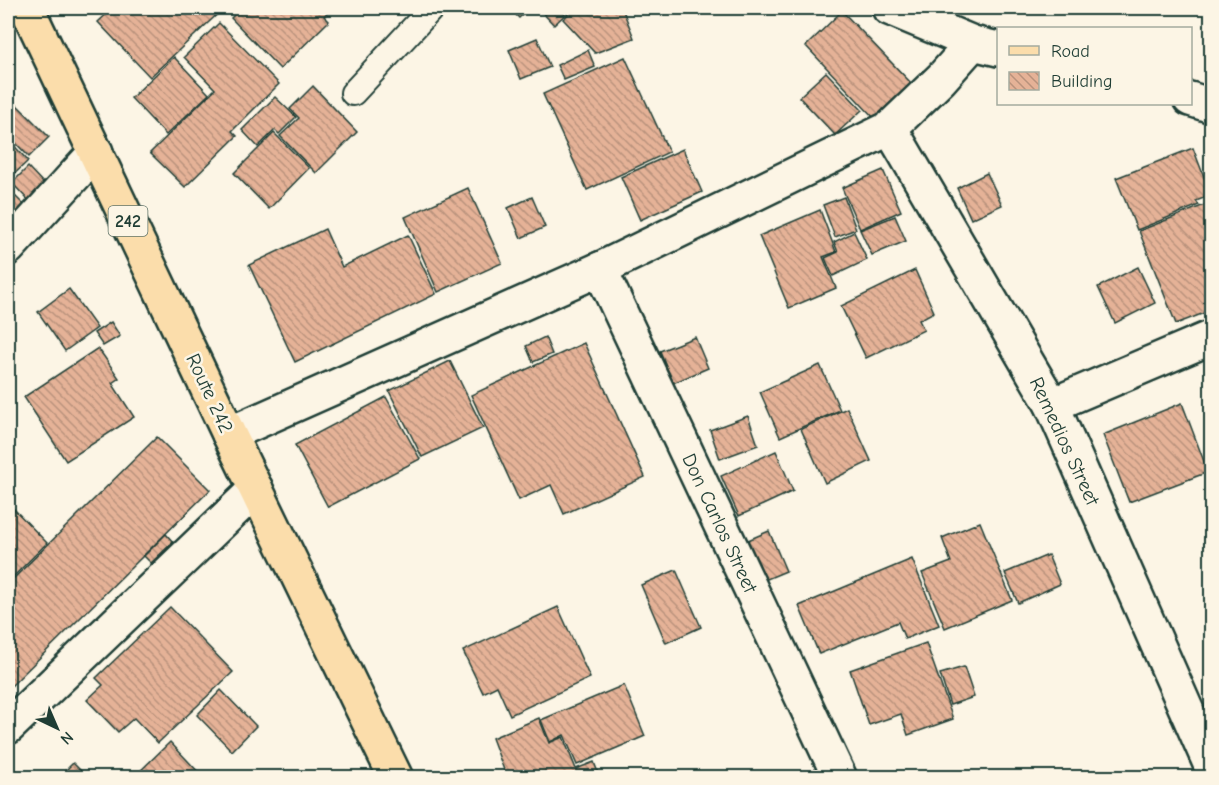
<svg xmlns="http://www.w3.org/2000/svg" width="1219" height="785" font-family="'Comic Neue',sans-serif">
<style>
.building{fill:url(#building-back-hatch);stroke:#1f3d34;stroke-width:1.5}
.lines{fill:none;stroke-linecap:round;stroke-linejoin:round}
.service-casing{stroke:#1f3d34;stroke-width:28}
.minor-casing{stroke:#1f3d34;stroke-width:38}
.primary-casing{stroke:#1f3d34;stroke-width:38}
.service{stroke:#fcf5e5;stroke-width:24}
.minor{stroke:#fcf5e5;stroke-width:33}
.primary{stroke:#fbddab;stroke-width:33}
.labels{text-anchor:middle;stroke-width:5;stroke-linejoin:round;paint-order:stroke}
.shield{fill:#fcf5e5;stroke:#617469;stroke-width:1.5}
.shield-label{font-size:18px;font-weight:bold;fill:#1f3d34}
.street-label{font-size:20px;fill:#1f3d34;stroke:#fcf5e5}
</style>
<defs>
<pattern id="building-back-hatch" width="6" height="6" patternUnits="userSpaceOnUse" patternTransform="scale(1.5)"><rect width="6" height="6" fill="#e5b297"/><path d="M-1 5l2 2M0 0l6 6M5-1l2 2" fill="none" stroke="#b9927c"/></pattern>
</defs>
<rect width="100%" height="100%" fill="#fcf5e5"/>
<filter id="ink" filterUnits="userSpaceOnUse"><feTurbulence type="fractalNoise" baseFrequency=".0167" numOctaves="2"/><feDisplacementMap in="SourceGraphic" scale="12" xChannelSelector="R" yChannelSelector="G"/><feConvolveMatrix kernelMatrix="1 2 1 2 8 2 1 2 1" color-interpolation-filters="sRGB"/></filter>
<g filter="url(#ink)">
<!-- building -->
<g class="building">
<polygon points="113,8 224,8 150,77 98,22"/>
<polygon points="241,8 332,8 324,16 329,21 280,69 231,18"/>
<polygon points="509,8 530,8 519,18"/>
<polygon points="538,8 572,8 554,25"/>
<polygon points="575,8 622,8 634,38 595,53 563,19"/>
<polygon points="842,11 913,85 876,120 806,46"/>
<polygon points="219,23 279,84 232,131 237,136 185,187 150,153 215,89 184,57"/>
<polygon points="537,38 550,67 521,79 509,50"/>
<polygon points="588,50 595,67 564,80 557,65"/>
<polygon points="174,57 209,94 166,135 131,98"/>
<polygon points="625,57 669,152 587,190 543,94"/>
<polygon points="826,72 862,110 835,135 799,97"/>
<polygon points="313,86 357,132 316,173 280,136 299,118 290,109"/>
<polygon points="275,97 296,117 279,134 275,130 258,147 242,130"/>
<polygon points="16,104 49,137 29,157 8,135 8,113"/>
<polygon points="274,133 309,168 269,209 234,173"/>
<polygon points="8,139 28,161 8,180"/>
<polygon points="1193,148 1211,195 1196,201 1199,205 1137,230 1116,178"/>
<polygon points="683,149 702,192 640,220 621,177"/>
<polygon points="28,167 44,184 28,200 12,183"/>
<polygon points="883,170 901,211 860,229 842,188"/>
<polygon points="987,173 1002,205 971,219 957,188"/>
<polygon points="468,188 502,263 438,292 405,217"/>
<polygon points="8,189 27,208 8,227"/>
<polygon points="532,197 545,227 521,238 508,208"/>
<polygon points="844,197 856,229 835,237 823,205"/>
<polygon points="1212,202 1212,310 1176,324 1139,231"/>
<polygon points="820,210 836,252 823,257 836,288 789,308 759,236"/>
<polygon points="895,216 906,241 872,255 860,230"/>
<polygon points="325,229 342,267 408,235 436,294 295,362 249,265"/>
<polygon points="854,232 867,260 833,276 825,258 838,252 834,242"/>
<polygon points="1138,267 1155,303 1115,323 1098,287"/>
<polygon points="915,270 934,312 919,320 924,330 866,358 841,306"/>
<polygon points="69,289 97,328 65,351 38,312"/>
<polygon points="111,322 120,336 103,346 94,333"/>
<polygon points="545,337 552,354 533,362 526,346"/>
<polygon points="695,337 708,368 673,383 660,351"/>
<polygon points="584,343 645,477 564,514 551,485 519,500 471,395"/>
<polygon points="98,348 119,378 112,383 134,417 66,461 24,397"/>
<polygon points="450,361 483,428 422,457 389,391"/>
<polygon points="820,365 840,410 780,437 760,392"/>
<polygon points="386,397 420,459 328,507 295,445"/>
<polygon points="1182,403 1208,472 1129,502 1103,435"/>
<polygon points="847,408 871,461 825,483 801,429"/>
<polygon points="748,416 758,445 720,459 710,430"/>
<polygon points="157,437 210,490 8,689 8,584"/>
<polygon points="776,451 793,491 739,516 721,476"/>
<polygon points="11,506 47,543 8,582 8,509"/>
<polygon points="980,522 1012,600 945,628 922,573 951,562 942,538"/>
<polygon points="769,531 786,571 755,584 739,544"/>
<polygon points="166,534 173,542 151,563 144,556"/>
<polygon points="1048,555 1060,584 1018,603 1005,573"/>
<polygon points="912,559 939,625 905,639 898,622 819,654 799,606"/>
<polygon points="676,570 701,627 666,643 641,585"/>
<polygon points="170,607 233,672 158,743 134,718 118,732 87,700 103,685 96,678"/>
<polygon points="558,607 590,678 510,715 497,686 483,693 463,651"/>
<polygon points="926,643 953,719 908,735 901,714 869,725 850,670"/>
<polygon points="964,667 974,697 950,705 940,674"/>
<polygon points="624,685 645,736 577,765 564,735 550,742 541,720"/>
<polygon points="221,690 256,726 232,751 197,715"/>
<polygon points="539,718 549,743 563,737 576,769 594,762 600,778 507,778 492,738"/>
<polygon points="170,742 204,778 133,778"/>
<polygon points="73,763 88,778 58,778"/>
</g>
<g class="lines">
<defs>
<polyline id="service" points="353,93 432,8"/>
<g id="minor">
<polyline points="889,8 973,43 998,49"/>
<polyline points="1190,99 1212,106"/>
<polyline points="890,128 1052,405 1212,768"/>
<polyline points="8,248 96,152"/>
<polyline points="600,269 840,778"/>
<polyline points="1052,405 1212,337"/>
<polyline points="229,434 600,269 890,128 941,79 973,43"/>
<polyline points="8,727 256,489"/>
</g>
<polyline id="primary" points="27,8 229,434 396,778"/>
</defs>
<!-- service casing -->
<use href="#service" class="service-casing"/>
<!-- minor casing -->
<use href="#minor" class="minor-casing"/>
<!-- primary casing -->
<use href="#primary" class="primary-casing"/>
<!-- service -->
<use href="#service" class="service"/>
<!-- minor -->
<use href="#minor" class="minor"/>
<!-- primary -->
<use href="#primary" class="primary"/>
</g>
</g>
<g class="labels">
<!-- shield labels -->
<rect class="shield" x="108.5" y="206" width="39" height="30" rx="4.5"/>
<g class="shield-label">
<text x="128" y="227">242</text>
</g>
<!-- street labels -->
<g class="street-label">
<text transform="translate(210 393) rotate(65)" y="7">Route 242</text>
<text transform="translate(1065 441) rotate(65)" y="7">Remedios Street</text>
<text transform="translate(720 523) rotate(65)" y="7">Don Carlos Street</text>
</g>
</g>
<!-- margin -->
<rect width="1219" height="785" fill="none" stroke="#fcf5e5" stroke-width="30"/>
<rect x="15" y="15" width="1189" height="755" fill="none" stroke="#1f3d34" stroke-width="2" filter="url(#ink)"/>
<!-- legend -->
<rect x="997" y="27" width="195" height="78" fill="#fcf5e5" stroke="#a4ab9e" stroke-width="1.5"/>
<rect x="1009" y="46" width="30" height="9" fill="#fbddab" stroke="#a4ab9e" stroke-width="1.5"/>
<text x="1051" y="57" font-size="18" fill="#1f3d34">Road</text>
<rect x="1009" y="72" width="30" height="18" fill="url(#building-back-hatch)" stroke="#a4ab9e" stroke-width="1.5"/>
<text x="1051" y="87" font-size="18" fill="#1f3d34">Building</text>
<!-- north arrow -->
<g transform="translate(57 728) rotate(136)" stroke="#fcf5e5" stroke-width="4.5" paint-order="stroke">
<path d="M0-4.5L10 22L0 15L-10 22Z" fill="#1f3d34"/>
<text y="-9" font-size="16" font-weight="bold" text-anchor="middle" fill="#1f3d34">N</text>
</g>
</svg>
